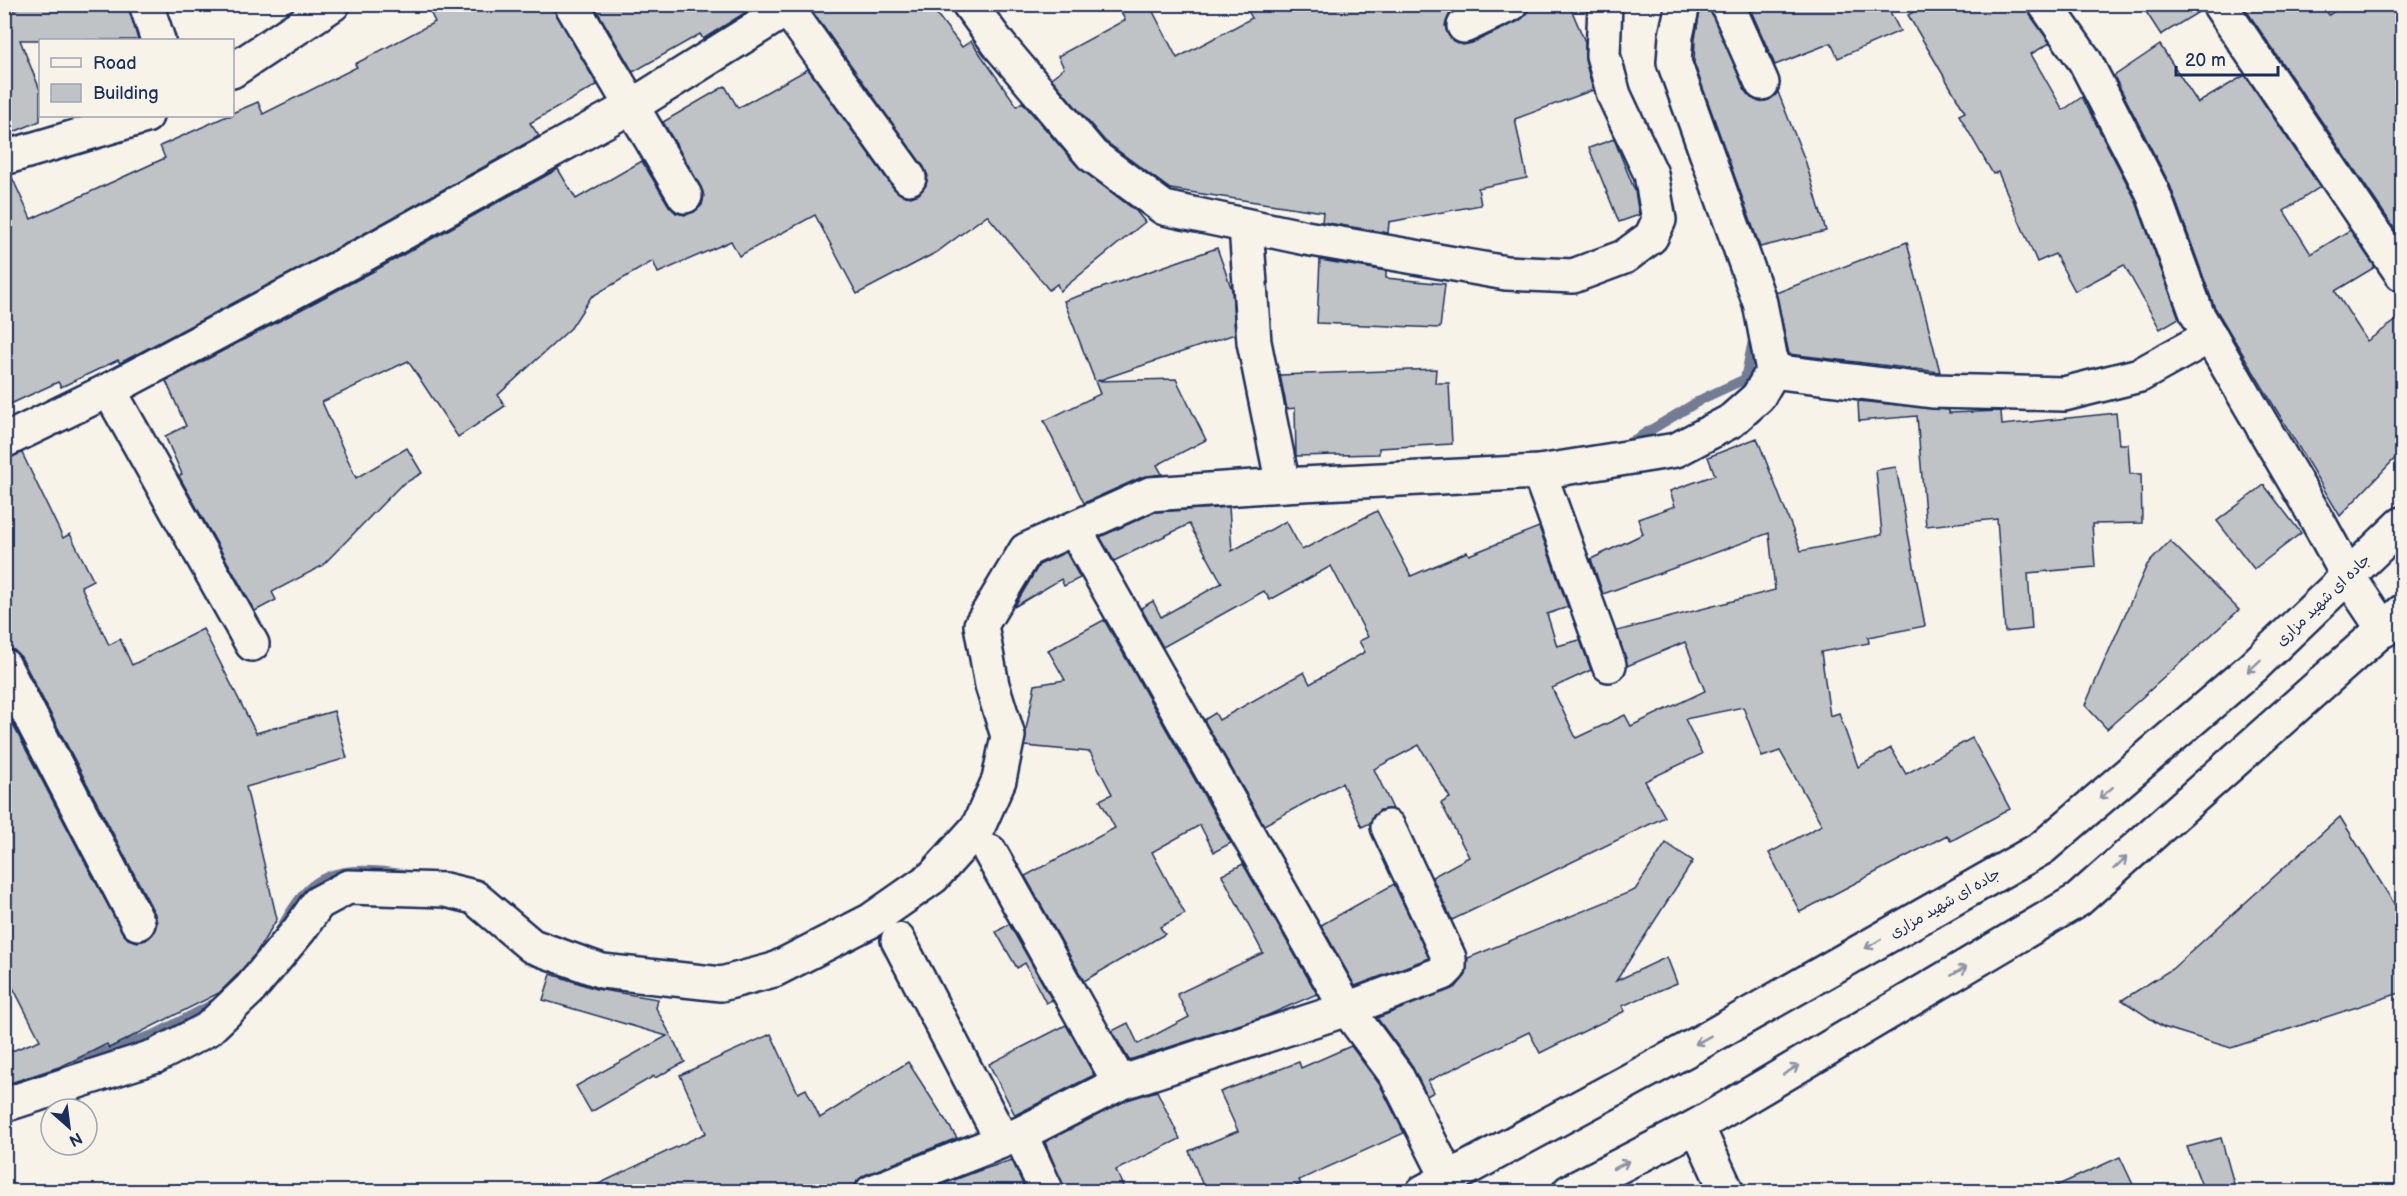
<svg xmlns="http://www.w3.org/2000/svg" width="2407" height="1196" font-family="'Balsamiq Sans','Playpen Sans Arabic',sans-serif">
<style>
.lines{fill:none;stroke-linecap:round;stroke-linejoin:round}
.stream{stroke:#727c95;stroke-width:10}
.building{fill:#c0c3c5;stroke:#1b2f5e;stroke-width:1.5}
.minor-casing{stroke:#1b2f5e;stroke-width:38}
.secondary-casing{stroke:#1b2f5e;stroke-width:38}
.minor{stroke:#f7f3e8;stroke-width:33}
.secondary{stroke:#f7f3e8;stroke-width:33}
.oneway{stroke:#8991a3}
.labels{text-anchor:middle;stroke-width:4.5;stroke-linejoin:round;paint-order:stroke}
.street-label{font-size:15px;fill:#1b2f5e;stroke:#f7f3e8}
</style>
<rect width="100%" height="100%" fill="#f7f3e8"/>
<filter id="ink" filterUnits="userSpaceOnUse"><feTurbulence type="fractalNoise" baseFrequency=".0167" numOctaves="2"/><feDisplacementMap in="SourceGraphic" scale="12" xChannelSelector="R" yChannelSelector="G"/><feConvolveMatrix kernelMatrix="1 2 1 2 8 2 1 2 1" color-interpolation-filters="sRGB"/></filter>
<g filter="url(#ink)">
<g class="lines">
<!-- stream -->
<g class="stream">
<polyline points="1624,446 1704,398 1745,379 1754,336"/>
<path d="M280,930C287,918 294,905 303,895C327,865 368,869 403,874"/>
<polyline points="4,1086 156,1034 221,1000"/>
</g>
</g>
<!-- building -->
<g class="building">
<polygon points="4,4 9,12 27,4 128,4 138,40 20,40 40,90 40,121 4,136"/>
<polygon points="426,4 551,4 597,85 530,123 539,136 356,238 120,363 118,360 61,387 58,382 4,407 4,176 11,175 31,219 165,158 160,146 227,116 232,116 232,113 258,102 263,114 357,67 355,64 435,22"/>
<polygon points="605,4 759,4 703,39 700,34 633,72 596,9"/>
<polygon points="807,4 929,4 962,47 971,41 1017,106 1022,102 1078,167 1136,211 1145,222 1060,291 1057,284 1049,290 987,215 937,252 857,294 815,215 739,256 731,241 658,273 653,261 591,297 571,328 498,395 505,406 458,437 408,361 322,402 356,478 407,448 422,473 400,486 322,566 272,592 276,600 255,611 179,476 182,474 165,436 186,426 166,381 374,271 558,169 576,199 642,161 669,206 676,213 685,215 694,212 702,205 704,196 701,187 663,122 725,86 738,108 808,69 894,189 902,195 911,197 919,194 926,185 928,176 924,167"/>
<polygon points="1117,4 1149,4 1177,58 1252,18 1244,4 1466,4 1449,15 1445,25 1447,33 1453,41 1463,45 1472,43 1519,21 1527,14 1530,4 1569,4 1585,42 1585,60 1593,90 1515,119 1527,178 1478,188 1481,205 1389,222 1388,233 1322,222 1323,212 1170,189 1105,141 1051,78 1064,68 1058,56 1125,20"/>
<polygon points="1701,4 1709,4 1745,91 1751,98 1759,102 1769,100 1778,92 1806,163 1826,231 1760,247 1694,63 1695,39"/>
<polygon points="1748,4 1886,4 1900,31 1838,58 1831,43 1775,65"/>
<polygon points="1926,4 2026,4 2030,15 2050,43 2031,54 2063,110 2082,97 2135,199 2179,318 2160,329 2124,265 2075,291 2055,254 2037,262 1998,172 1993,174 1959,115 1965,112 1908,15"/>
<polygon points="2141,4 2200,4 2202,10 2161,35"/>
<polygon points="2242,4 2322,4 2329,15 2345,4 2403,4 2403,241"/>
<polygon points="2160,45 2198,103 2245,75 2320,187 2284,211 2311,254 2350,230 2375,267 2335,291 2367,341 2403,316 2403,450 2340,516 2214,306 2170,185 2114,76"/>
<polygon points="1614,139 1635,191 1639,215 1619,222 1589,148"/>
<polygon points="1907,242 1940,372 1789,354 1776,293"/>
<polygon points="1217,248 1232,290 1235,334 1097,381 1176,379 1206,440 1157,465 1162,474 1142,477 1084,503 1044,421 1100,394 1064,301"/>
<polygon points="1320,260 1386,271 1386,278 1445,284 1440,328 1317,323"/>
<polygon points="1436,369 1435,383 1449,383 1452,444 1379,448 1379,454 1296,456 1295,408 1287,409 1280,375"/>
<polygon points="1858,401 1949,410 1949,413 2001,411 2002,425 2116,413 2119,444 2128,444 2130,474 2141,474 2142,523 2092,524 2095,567 2028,573 2032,629 2005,632 1997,519 1926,526 1917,416 1859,421"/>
<polygon points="1757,438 1801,551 1882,535 1876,470 1896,467 1925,626 1868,637 1869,643 1821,652 1830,716 1839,713 1858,767 1891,748 1906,774 1972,738 2010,809 1951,841 1947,835 1800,912 1769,853 1822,825 1780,751 1762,757 1743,707 1685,719 1702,754 1645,781 1665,817 1452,920 1432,877 1469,857 1441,803 1450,798 1419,745 1374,769 1393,809 1380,810 1373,816 1370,823 1362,827 1342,783 1264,825 1204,720 1215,713 1219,720 1304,672 1310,684 1365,652 1359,641 1368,637 1331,566 1270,600 1264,591 1163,647 1141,608 1153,601 1161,617 1222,583 1189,524 1114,561 1100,537 1155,512 1229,507 1232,551 1286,521 1302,550 1377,511 1411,576 1467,552 1469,555 1539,527 1568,607 1547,614 1557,646 1580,640 1591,670 1552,688 1576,738 1625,715 1631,726 1705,691 1685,642 1627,666 1617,631 1775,590 1769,533 1603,594 1591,559 1643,534 1638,519 1675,506 1670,491 1715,475 1708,457"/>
<polygon points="22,453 63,538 70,534 93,580 81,586 109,645 120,639 132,665 203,629 256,733 334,711 347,758 246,787 277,919 256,953 236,976 219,993 109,1048 107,1044 62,1066 4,1085 4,1054 40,1040 4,970 4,708 122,932 128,939 138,942 146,940 153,934 157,923 155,914 21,657 14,650 4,647 4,459"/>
<polygon points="2264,485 2301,533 2254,569 2217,521"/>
<polygon points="2170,541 2239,610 2107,729 2085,705 2147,565"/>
<polygon points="1066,552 1080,578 1064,586 1061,579 1014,607 1039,565"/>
<polygon points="1104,620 1231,843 1214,852 1200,825 1152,852 1185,914 1160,927 1165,934 1084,981 1025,876 1115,828 1100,800 1112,794 1090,752 1025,746 1026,729 1035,685 1065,680 1048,650"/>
<polygon points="2340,817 2403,918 2403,992 2231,1048 2163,1027 2122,1000 2172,969"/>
<polygon points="1666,843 1693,861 1616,981 1667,957 1677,983 1622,1006 1625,1011 1540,1053 1529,1032 1428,1081 1434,1092 1427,1096 1411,1064 1377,1018 1456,987 1466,975 1468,958 1635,890"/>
<polygon points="1243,864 1317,994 1266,1016 1129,1060 1112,1031 1128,1023 1138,1044 1189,1017 1177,994 1263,953 1222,875"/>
<polygon points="1394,884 1429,958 1355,986 1321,925"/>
<polygon points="1009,924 1052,1000 1046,1003 1025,963 1017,968 996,932"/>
<polygon points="551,974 596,989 658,999 656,1008 685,1062 655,1078 654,1076 591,1112 576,1086 667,1036 543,1000"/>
<polygon points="1066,1025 1094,1075 1015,1115 989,1064"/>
<polygon points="771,1034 798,1093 806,1089 820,1118 908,1062 957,1138 865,1175 857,1181 854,1191 584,1191 706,1133 680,1075"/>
<polygon points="1351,1046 1380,1085 1404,1133 1299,1180 1301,1184 1284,1191 1205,1191 1189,1151 1238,1131 1220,1092 1299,1062 1301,1068"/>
<polygon points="1157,1091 1180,1139 1116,1170 1125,1191 1065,1191 1045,1142 1127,1100"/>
<polygon points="2221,1138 2236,1191 2204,1191 2187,1147"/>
<polygon points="2120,1157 2136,1191 2045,1191"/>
<polygon points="1012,1160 1026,1191 925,1191 978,1171"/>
</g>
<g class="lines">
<defs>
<g id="minor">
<polyline points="146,4 158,40"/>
<polyline points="571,4 685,196"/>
<polyline points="784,4 909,178"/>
<polyline points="969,4 1000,46 1092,155 1164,208 1306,238 1506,273 1573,276 1624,257 1651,237 1659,220 1651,174 1614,95 1603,55 1605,4"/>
<polyline points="1727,4 1762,83"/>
<polyline points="2045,4 2085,61 2152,191 2197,314 2314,514 2348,576 2384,630"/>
<polyline points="2219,4 2402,274"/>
<polyline points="1464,26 1511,4"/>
<polyline points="232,71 333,4"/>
<polyline points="4,158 146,116"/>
<polyline points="1246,226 1254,342 1283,485"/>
<polyline points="1773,371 1932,391 2064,394 2140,375 2210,336"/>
<polyline points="109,390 252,644"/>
<polyline points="4,441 109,390 365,254 632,106 787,9"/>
<polyline points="1539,472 1609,665"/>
<polyline points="1075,530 1347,1009 1396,1075 1448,1178"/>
<polyline points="4,666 138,923"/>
<polyline points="990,852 1120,1083"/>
<polyline points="898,940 1002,1140"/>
<polyline points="4,1105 156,1056 208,1029 250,989 300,929 318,903 348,887 445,890 474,897 532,946 602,971 721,984 774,970 870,921 933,877 978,827 999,780 1008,736 992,685 981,625 1026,550 1150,494 1283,485 1539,472 1676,450 1731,421 1758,397 1773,371 1760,303 1674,62 1676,36 1683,4"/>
<polyline points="1697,1126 1727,1192"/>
<polyline points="1020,1134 1047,1192"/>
<polyline points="872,1192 1020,1134 1120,1083 1347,1009 1443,973 1449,967 1449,958 1388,827"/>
</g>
<g id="secondary">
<polyline points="1423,1192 1701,1042 2042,848 2252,668 2402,524"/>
<polyline points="1569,1192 1697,1126 2078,900 2402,612"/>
</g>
</defs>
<!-- minor casing -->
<use href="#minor" class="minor-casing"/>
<!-- secondary casing -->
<use href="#secondary" class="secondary-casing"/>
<!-- minor -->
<use href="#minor" class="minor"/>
<!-- secondary -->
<use href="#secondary" class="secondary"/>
</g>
<!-- one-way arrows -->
<defs><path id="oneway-shaft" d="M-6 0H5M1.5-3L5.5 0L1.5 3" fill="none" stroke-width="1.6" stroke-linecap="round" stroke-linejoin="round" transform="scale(1.5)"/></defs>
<g class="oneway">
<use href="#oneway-shaft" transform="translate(2254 666) rotate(137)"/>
<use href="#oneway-shaft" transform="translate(2106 793) rotate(139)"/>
<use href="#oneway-shaft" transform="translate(2120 863) rotate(-42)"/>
<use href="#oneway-shaft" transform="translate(1873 944) rotate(150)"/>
<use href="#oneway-shaft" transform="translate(1959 971) rotate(-31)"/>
<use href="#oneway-shaft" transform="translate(1703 1040) rotate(151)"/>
<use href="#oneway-shaft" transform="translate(1791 1070) rotate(-31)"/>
<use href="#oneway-shaft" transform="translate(1621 1165) rotate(-27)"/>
</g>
</g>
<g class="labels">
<!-- street labels -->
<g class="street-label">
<text transform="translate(2323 600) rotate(-44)" y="5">جاده ای شهید مزاری</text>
<text transform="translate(1945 903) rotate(-30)" y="5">جاده ای شهید مزاری</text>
</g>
</g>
<!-- margin -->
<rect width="2407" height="1196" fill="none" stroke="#f7f3e8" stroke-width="24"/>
<rect x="12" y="12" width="2383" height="1172" fill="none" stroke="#1b2f5e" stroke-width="2" filter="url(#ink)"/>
<!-- legend -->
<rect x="39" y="39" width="195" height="78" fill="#f7f3e8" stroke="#9fa5b1" stroke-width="1.5"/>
<rect x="51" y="58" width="30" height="9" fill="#f7f3e8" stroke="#9fa5b1" stroke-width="1.5"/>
<text x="93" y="69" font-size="18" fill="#1b2f5e">Road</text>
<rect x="51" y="84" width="30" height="18" fill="#c0c3c5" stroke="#9fa5b1" stroke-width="1.5"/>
<text x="93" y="99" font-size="18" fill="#1b2f5e">Building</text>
<!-- north arrow -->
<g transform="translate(69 1127) rotate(152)"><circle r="28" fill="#f7f3e8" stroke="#9fa5b1" stroke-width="1.5"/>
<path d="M0-4.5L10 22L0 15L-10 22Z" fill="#1b2f5e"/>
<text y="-9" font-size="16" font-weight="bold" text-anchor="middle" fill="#1b2f5e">N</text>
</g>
<!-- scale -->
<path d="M2176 66v9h102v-9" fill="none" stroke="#1b2f5e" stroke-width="3"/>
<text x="2185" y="66" font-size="18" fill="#1b2f5e" stroke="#f7f3e8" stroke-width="4.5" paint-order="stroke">20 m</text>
</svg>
